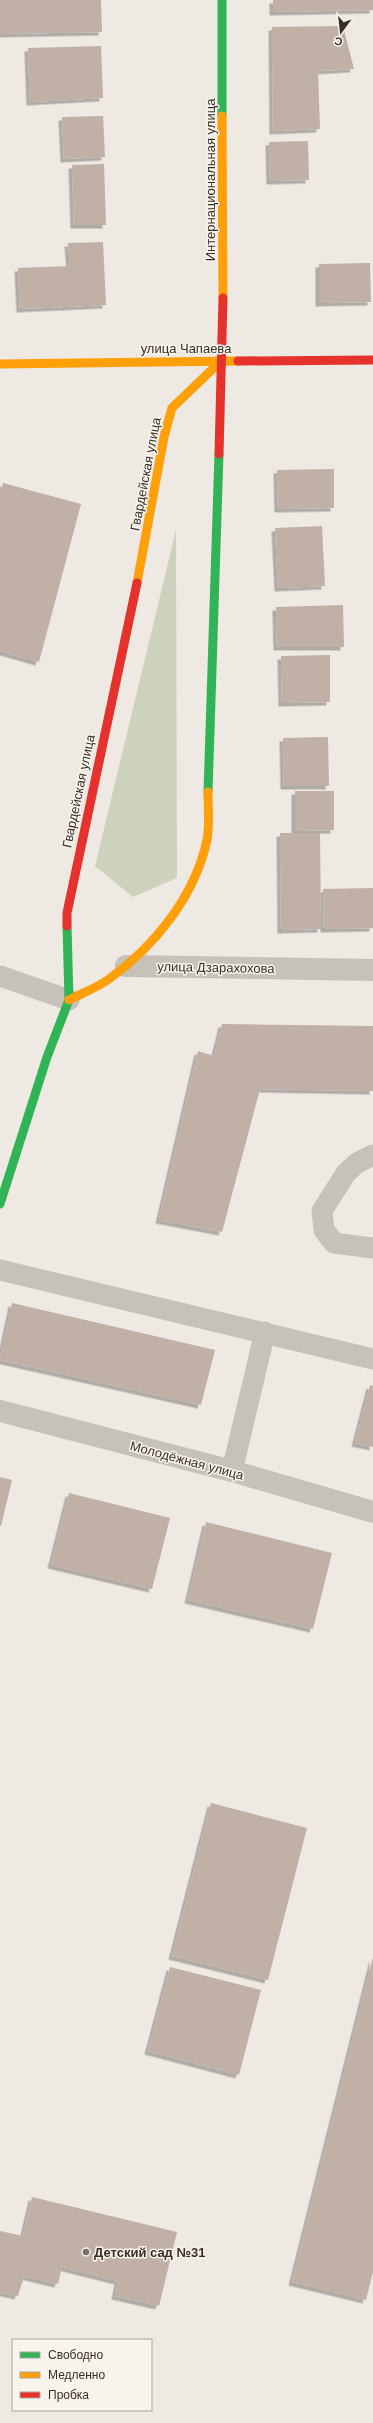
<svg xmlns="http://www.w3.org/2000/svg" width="373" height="2423" font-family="Arial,sans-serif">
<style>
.green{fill:#cdd2bd}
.building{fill:#c0b0a5;filter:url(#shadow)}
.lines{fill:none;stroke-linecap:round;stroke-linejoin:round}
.lane{stroke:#c6c1bb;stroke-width:21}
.street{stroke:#c6c1bb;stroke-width:22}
.fast{stroke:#30b455;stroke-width:9}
.slow{stroke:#ff9f0a;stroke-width:9}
.jam{stroke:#e5322d;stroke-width:9}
.poi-dot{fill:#77706a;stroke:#f9f4eb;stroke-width:1.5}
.labels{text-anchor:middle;stroke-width:3;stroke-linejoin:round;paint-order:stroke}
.street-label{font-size:13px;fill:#372f2a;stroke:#f9f4eb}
.poi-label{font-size:13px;font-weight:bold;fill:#372f2a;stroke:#f9f4eb;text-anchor:start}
</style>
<defs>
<filter id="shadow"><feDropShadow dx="-3.5" dy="3.5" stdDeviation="0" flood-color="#0004"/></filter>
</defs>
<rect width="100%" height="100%" fill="#eee9e2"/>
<!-- green -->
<polygon class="green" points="176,530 177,878 133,897 95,866"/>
<!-- building -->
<g class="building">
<polygon points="0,0 101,0 102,32 0,34"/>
<polygon points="273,0 373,0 373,10 273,12"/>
<polygon points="343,26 354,69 318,71 320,129 273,131 272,27"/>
<polygon points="101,46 103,98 30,102 28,48"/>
<polygon points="103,116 105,157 64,159 62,117"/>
<polygon points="308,141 309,180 270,181 269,142"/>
<polygon points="104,164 106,225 74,225 72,165"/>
<polygon points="103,242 106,305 20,309 18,268 70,266 68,243"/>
<polygon points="370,263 371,302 319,303 319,264"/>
<polygon points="334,469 334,508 278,509 277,470"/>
<polygon points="3,483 81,504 39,662 0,651 0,496"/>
<polygon points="322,526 325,586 278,588 275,528"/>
<polygon points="343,605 344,647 277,647 276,607"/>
<polygon points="330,655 330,702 282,703 281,656"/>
<polygon points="328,737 329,786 284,786 283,738"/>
<polygon points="295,791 334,791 334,830 295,831"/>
<polygon points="280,833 320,833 321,929 281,930"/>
<polygon points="373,888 373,928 324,929 323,889"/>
<polygon points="222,1024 373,1026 373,1091 260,1089 222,1232 159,1220 198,1051 214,1056"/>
<polygon points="12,1303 215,1350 201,1405 0,1360"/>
<polygon points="370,1385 373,1386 373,1447 355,1443"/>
<polygon points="0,1477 12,1480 1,1526 0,1526"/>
<polygon points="69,1493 170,1518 152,1589 51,1565"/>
<polygon points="206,1522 332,1553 313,1629 188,1600"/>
<polygon points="211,1803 307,1828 268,1980 172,1956"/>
<polygon points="373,1957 373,2272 366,2300 292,2282"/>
<polygon points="170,1967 261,1990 239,2075 148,2051"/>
<polygon points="32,2197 177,2232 159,2306 115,2296 118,2281 62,2267 58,2284 24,2276 18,2296 0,2292 0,2231 23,2236"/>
</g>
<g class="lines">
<!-- lane -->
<g class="lane">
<polyline points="0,976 69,1000"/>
<polyline points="373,1155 357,1163 346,1173 322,1211 324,1230 334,1243 373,1248"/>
<polyline points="0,1270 373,1359"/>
<polyline points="232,1471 265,1332"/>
</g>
<!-- street -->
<g class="street">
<polyline points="126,966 373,970"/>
<polyline points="0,1411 232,1471 373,1512"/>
</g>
<!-- fast -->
<g class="fast">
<polyline points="222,0 222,116"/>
<polyline points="208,792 219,454"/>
<polyline points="0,1204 47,1057 69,1000 67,926"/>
</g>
<!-- slow -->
<g class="slow">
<polyline points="222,116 223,298"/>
<polyline points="0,364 238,361"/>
<polyline points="137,583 164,437 172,408 222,360"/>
<path d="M69,1000C82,993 97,988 109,979C155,946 195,896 207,840C210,825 208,807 208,792"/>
</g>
<!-- jam -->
<g class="jam">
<polyline points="238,361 373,360"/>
<polyline points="219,454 223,298"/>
<polyline points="67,926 67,913 137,583"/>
</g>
</g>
<!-- markers -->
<circle class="poi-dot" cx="86" cy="2252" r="4"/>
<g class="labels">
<!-- street labels -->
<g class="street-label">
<text transform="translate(210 180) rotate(-90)" y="5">Интернациональная улица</text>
<text x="186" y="353">улица Чапаева</text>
<text transform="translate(145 474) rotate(-79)" y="5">Гвардейская улица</text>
<text transform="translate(78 791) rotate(-78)" y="5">Гвардейская улица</text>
<text transform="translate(216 967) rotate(1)" y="5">улица Дзарахохова</text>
<text transform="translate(187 1460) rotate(15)" y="5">Молодёжная улица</text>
</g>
<!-- poi labels -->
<g class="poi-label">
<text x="94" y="2257">Детский сад №31</text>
</g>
</g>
<!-- legend -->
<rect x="12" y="2339" width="140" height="72" fill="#f9f4eb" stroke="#aba59e"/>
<rect x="20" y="2352" width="20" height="6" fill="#30b455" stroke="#aba59e"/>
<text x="48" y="2359" font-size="12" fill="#372f2a">Свободно</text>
<rect x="20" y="2372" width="20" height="6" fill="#ff9f0a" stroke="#aba59e"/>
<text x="48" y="2379" font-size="12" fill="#372f2a">Медленно</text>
<rect x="20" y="2392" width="20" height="6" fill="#e5322d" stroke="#aba59e"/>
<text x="48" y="2399" font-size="12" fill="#372f2a">Пробка</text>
<!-- north arrow -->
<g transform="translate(341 32) rotate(195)" stroke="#f9f4eb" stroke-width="3" paint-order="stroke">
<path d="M0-3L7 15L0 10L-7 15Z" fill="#372f2a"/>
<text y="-6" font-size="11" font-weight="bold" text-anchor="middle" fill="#372f2a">С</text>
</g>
</svg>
